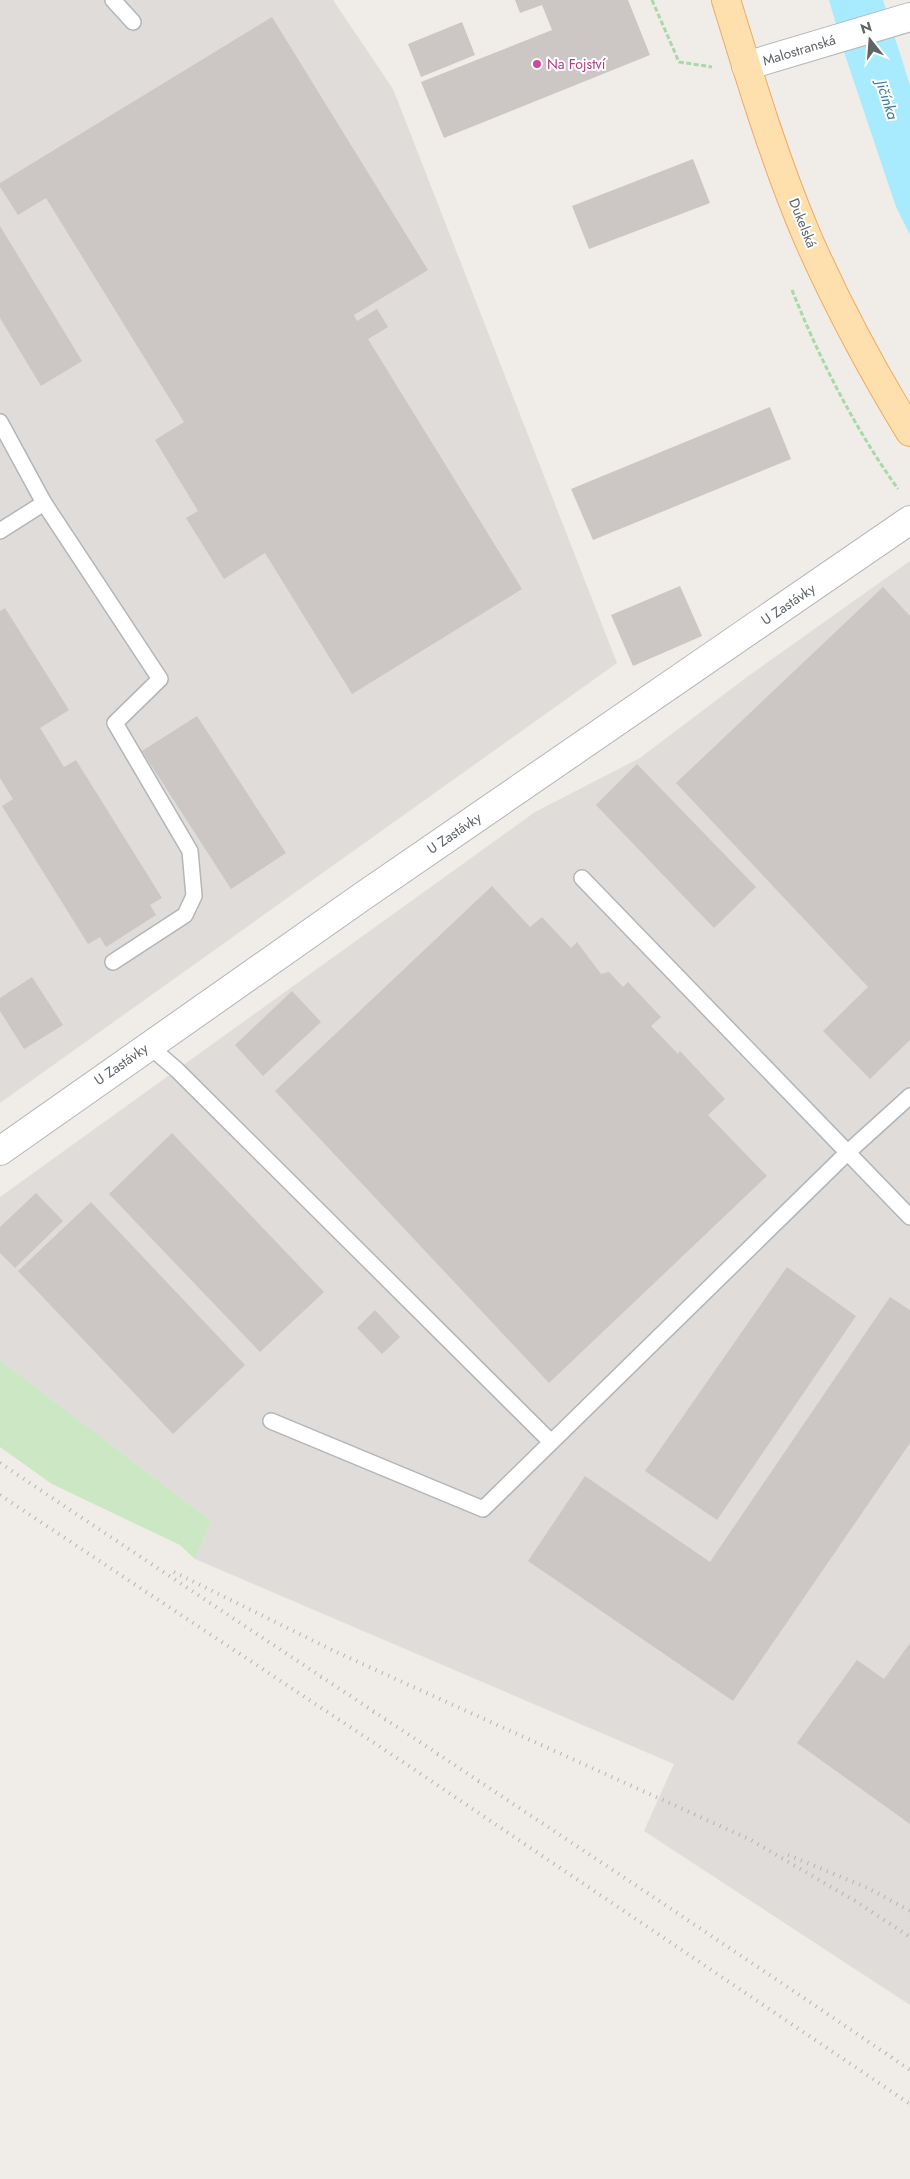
<svg xmlns="http://www.w3.org/2000/svg" width="910" height="2179" font-family="Jost,sans-serif">
<style>
.industrial{fill:#dfdcd9}
.green{fill:#cbe7c4}
.water{fill:#a9ebfe}
.building{fill:#ccc7c4}
.lines{fill:none;stroke-linecap:round;stroke-linejoin:round}
.service-casing{stroke:#b2b6b9;stroke-width:18}
.minor-casing{stroke:#b2b6b9;stroke-width:30}
.primary-casing{stroke:#f1a95f;stroke-width:30}
.path{stroke:#a7d9a9;stroke-width:3;stroke-dasharray:5 2.5;stroke-linecap:butt}
.service{stroke:#fff;stroke-width:15}
.minor{stroke:#fff;stroke-width:28}
.primary{stroke:#fee0ae;stroke-width:28}
.rail{stroke:#b3b4b5;stroke-width:4;stroke-dasharray:1 6;stroke-linecap:butt}
.hotel-dot{fill:#d1479c;stroke:#fff;stroke-width:2}
.labels{text-anchor:middle;stroke-width:4;stroke-linejoin:round;paint-order:stroke}
.street-label{font-size:14px;fill:#5e6467;stroke:#fff}
.hotel-label{font-size:14px;fill:#b23c85;stroke:#fff;text-anchor:start}
.water-label{font-size:15px;font-style:italic;fill:#3b7c97;stroke:#fff}
</style>
<rect width="100%" height="100%" fill="#f0ece7"/>
<!-- industrial -->
<g class="industrial">
<polygon points="0,0 333,0 393,89 617,663 0,1103"/>
<polygon points="910,561 910,2005 644,1831 674,1764 195,1559 211,1521 0,1360 0,1197 535,812 640,758 747,677"/>
</g>
<!-- green -->
<polygon class="green" points="0,1360 211,1521 195,1559 180,1545 52,1484 0,1447"/>
<!-- water -->
<polygon class="water" points="829,0 883,0 910,85 910,235 896,207 844,52"/>
<!-- building -->
<g class="building">
<polygon points="515,0 628,0 650,55 444,138 421,82 552,30 542,5 520,13"/>
<polygon points="272,17 428,270 354,315 357,321 377,309 388,327 368,339 522,589 352,694 265,553 224,579 186,518 198,511 155,440 184,422 46,198 18,215 0,187 0,183"/>
<polygon points="462,22 475,55 421,77 408,44"/>
<polygon points="693,159 710,203 589,249 572,206"/>
<polygon points="0,226 82,361 41,386 0,318"/>
<polygon points="770,407 791,459 593,540 571,489"/>
<polygon points="680,586 702,636 633,666 611,615"/>
<polygon points="883,587 910,616 910,1040 870,1079 823,1031 868,987 676,783"/>
<polygon points="5,608 69,710 40,728 64,767 76,760 162,898 150,905 156,915 106,947 100,937 88,944 2,806 13,799 0,778 0,611"/>
<polygon points="197,716 286,853 231,889 142,751"/>
<polygon points="637,764 756,887 714,928 596,805"/>
<polygon points="492,886 530,927 542,917 571,948 577,942 601,974 609,972 623,987 628,982 661,1017 651,1026 678,1054 680,1051 725,1099 708,1115 767,1176 549,1383 275,1091"/>
<polygon points="32,977 63,1025 24,1049 0,1011 0,998"/>
<polygon points="292,991 321,1022 263,1076 235,1045"/>
<polygon points="172,1133 324,1292 260,1352 109,1194"/>
<polygon points="36,1193 63,1221 15,1268 0,1253 0,1227"/>
<polygon points="91,1202 245,1365 173,1434 18,1271"/>
<polygon points="787,1267 856,1316 717,1520 645,1471"/>
<polygon points="890,1297 910,1310 910,1443 733,1701 528,1561 585,1476 710,1562"/>
<polygon points="375,1310 400,1337 382,1354 357,1328"/>
<polygon points="910,1643 910,1824 797,1743 857,1660 884,1679"/>
</g>
<g class="lines">
<defs>
<g id="service">
<polyline points="113,0 133,22"/>
<polyline points="0,422 44,503 160,679 115,723 190,851 194,896 185,915 113,962"/>
<polyline points="0,531 44,503"/>
<polyline points="582,878 910,1217"/>
<polyline points="148,1045 177,1070 551,1442"/>
<polyline points="271,1421 483,1509 847,1153 910,1096"/>
</g>
<g id="minor">
<polyline points="746,66 910,17"/>
<polyline points="0,1151 363,896 910,520"/>
</g>
<path id="primary" d="M726,0C750,78 774,158 806,234C836,303 871,368 910,432"/>
</defs>
<!-- service casing -->
<use href="#service" class="service-casing"/>
<!-- minor casing -->
<use href="#minor" class="minor-casing"/>
<!-- primary casing -->
<use href="#primary" class="primary-casing"/>
<!-- path -->
<g class="path">
<polyline points="652,0 679,62 712,67"/>
<path d="M792,290C820,360 854,427 898,489"/>
</g>
<!-- service -->
<use href="#service" class="service"/>
<!-- minor -->
<use href="#minor" class="minor"/>
<!-- primary -->
<use href="#primary" class="primary"/>
<!-- rail -->
<g class="rail">
<path d="M0,1463C303,1666 609,1865 910,2070"/>
<polyline points="0,1495 412,1768 910,2104"/>
<polyline points="174,1572 334,1651 751,1840 855,1901 910,1937"/>
<polyline points="788,1855 868,1888 910,1911"/>
</g>
</g>
<!-- markers -->
<circle class="hotel-dot" cx="537" cy="64" r="5"/>
<g class="labels">
<!-- street labels -->
<g class="street-label">
<text transform="translate(799 50) rotate(-17)" y="5">Malostranská</text>
<text transform="translate(803 223) rotate(68)" y="5">Dukelská</text>
<text transform="translate(788 604) rotate(-34)" y="5">U Zastávky</text>
<text transform="translate(454 833) rotate(-34)" y="5">U Zastávky</text>
<text transform="translate(121 1064) rotate(-35)" y="5">U Zastávky</text>
</g>
<!-- hotel labels -->
<g class="hotel-label">
<text x="547" y="69">Na Fojství</text>
</g>
<!-- water labels -->
<g class="water-label">
<text transform="translate(887 100) rotate(72)" y="5">Jičínka</text>
</g>
</g>
<!-- north arrow -->
<g transform="translate(870 40) rotate(343)" stroke="#ffffff" stroke-width="4" paint-order="stroke">
<path d="M0-4L9 19L0 12L-9 19Z" fill="#5e6467"/>
<text y="-8" font-size="14" font-weight="bold" text-anchor="middle" fill="#5e6467">N</text>
</g>
</svg>
